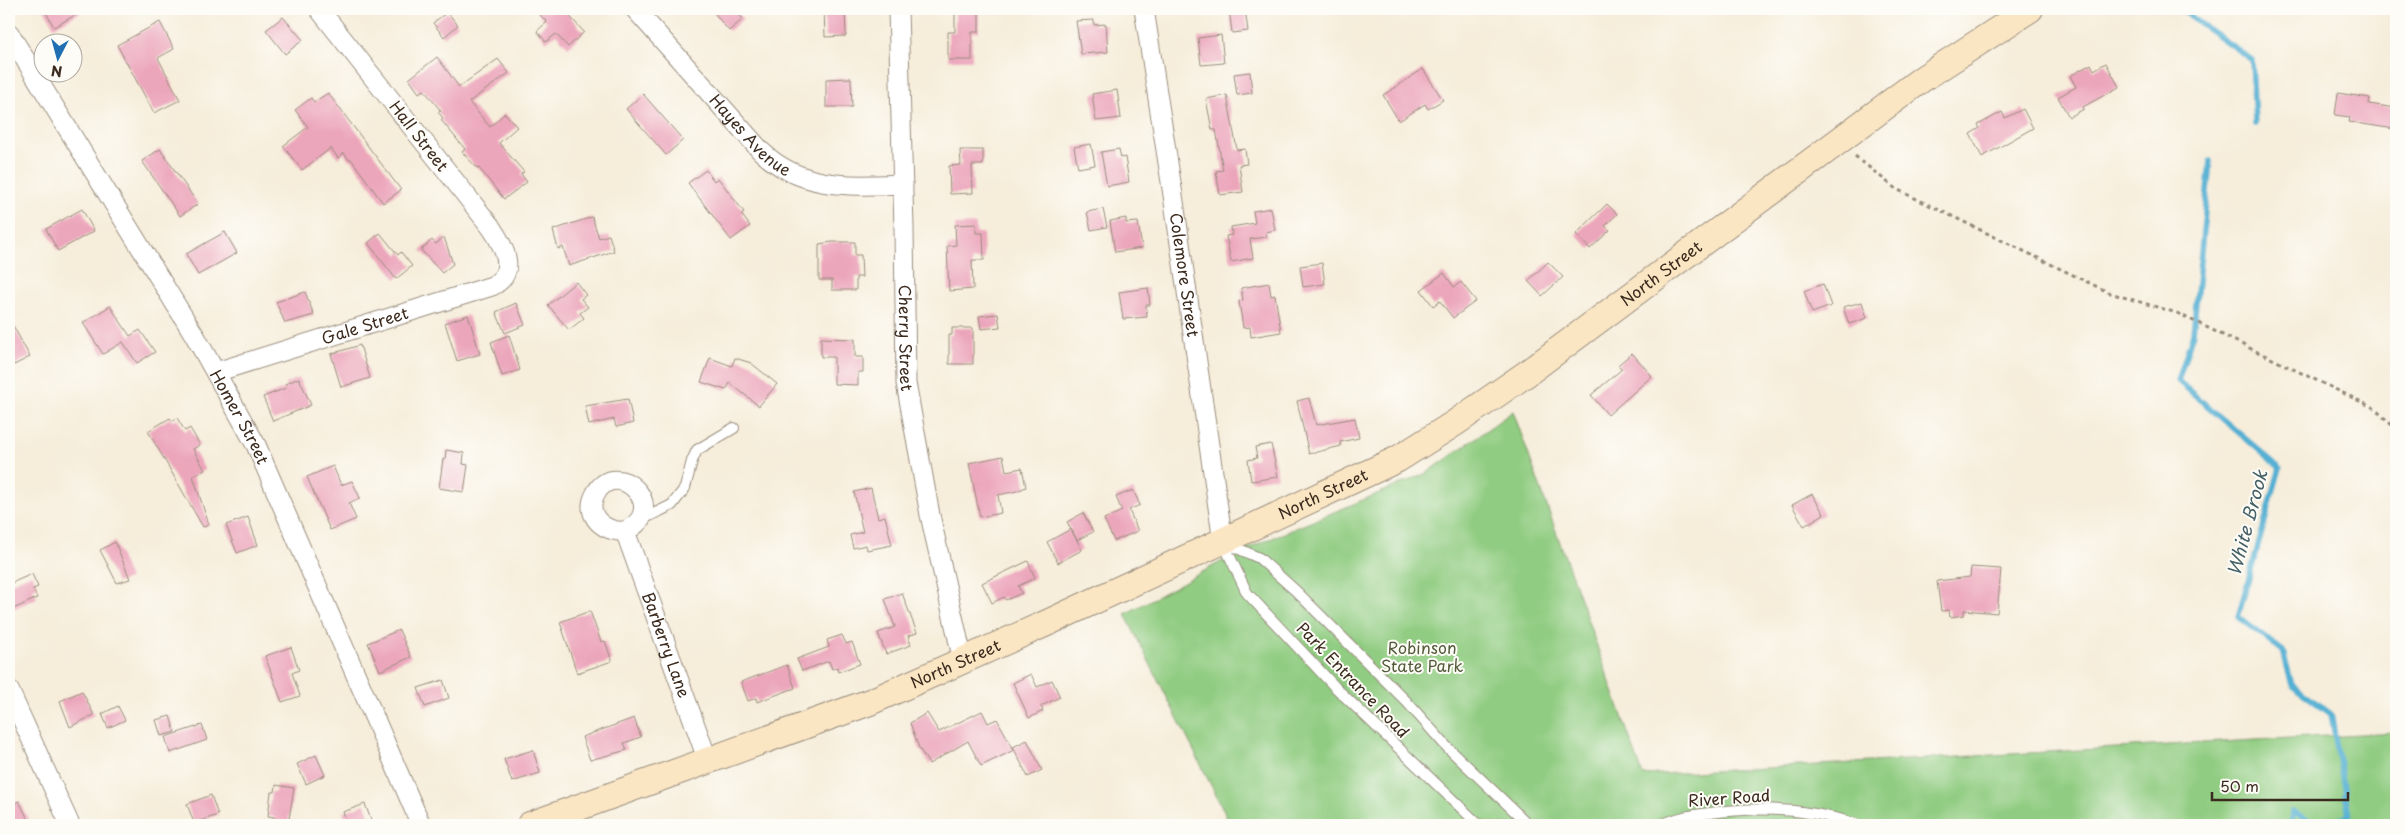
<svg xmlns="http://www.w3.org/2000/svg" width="2405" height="834" font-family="'Playpen Sans',sans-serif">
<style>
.green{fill:#90cc81;stroke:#667b50}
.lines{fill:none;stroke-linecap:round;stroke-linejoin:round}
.stream{stroke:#55b0d3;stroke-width:5.5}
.building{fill:#eca6bc}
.lane-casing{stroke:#988c7c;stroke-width:12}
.street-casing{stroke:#988c7c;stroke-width:21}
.secondary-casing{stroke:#988c7c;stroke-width:28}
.path{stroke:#988c7c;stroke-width:3;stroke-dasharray:4 4;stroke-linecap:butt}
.lane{stroke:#fff;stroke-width:10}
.street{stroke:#fff;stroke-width:19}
.secondary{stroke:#fbe6c4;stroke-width:26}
.labels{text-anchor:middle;stroke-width:4;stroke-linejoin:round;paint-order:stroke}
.street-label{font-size:16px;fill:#3b2a1e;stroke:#fdfcf7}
.park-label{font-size:16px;fill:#545b3c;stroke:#fdfcf7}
.water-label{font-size:18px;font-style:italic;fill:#456066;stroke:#fdfcf7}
</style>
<rect width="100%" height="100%" fill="#fdfcf7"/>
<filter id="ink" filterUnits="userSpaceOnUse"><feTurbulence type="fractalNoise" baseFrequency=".02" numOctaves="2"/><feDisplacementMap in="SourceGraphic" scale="10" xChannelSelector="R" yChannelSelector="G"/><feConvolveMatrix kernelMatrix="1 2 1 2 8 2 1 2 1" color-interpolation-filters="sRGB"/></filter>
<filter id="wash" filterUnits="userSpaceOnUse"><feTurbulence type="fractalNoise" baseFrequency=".0096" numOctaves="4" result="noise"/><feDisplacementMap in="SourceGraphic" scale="20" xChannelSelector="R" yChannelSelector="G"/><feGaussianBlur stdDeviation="1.12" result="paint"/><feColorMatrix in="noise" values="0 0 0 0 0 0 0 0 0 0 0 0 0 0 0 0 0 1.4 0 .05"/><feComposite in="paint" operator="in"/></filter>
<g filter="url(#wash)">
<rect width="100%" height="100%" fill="#f6edda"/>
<!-- green -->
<polygon class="green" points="1513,411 1643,775 2396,732 2396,825 1231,825 1125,614 1239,552 1427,473"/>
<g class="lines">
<!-- stream -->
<g class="stream">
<polyline points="2180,9 2252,60 2255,124"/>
<polyline points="2210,161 2193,333 2178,381 2280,468 2238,617 2283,651 2292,685 2331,714 2349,816 2327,825"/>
<polyline points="2291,825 2292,811 2318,825"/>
</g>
</g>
<g id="blocks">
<!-- building -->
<g class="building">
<polygon points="44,9 86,9 54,27"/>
<polygon points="534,9 563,9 584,32 568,47 556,34 546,42 537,31 547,22"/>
<polygon points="711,9 734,9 743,19 729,31"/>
<polygon points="824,9 845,9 846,36 825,37"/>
<polygon points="955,9 979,9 979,32 972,32 972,60 948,60 948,32 955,32"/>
<polygon points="1229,9 1245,9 1248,31 1232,33"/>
<polygon points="447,12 458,25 444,37 433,23"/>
<polygon points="283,17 303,40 285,54 266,30"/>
<polygon points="1094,20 1094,25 1106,24 1108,52 1081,54 1076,21"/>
<polygon points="160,22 174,49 158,58 180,100 154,113 117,45"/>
<polygon points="1221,35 1224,63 1201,65 1198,38"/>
<polygon points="437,57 459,87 498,59 509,73 469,102 490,127 505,113 517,127 499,143 524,172 521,174 527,182 504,199 478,167 477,168 462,152 465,149 441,120 443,118 438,112 441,111 424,90 419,93 409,79"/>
<polygon points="2106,63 2119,87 2083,107 2084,109 2069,117 2058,97 2076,87 2070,76 2091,64 2094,70"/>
<polygon points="1423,69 1443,100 1428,109 1425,104 1399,121 1383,95"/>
<polygon points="1250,72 1252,93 1237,95 1234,74"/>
<polygon points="851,78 852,107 826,107 826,79"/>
<polygon points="1117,90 1121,118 1096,121 1092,94"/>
<polygon points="328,93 401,190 383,203 351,159 349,160 344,153 338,158 331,148 302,170 283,146 308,127 295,110 311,98 314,102"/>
<polygon points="2338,93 2370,98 2369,104 2396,108 2395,129 2349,122 2350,117 2335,115"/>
<polygon points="643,94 683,140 666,155 626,109"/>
<polygon points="1227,95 1237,150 1245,149 1247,164 1239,165 1243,192 1220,195 1216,171 1223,170 1216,130 1212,130 1206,99"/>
<polygon points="2023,109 2033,128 1982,157 1970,134 1980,128 1978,125 2002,112 2005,118"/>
<polygon points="1091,144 1095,165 1078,168 1074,147"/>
<polygon points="160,149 198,204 180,216 142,161"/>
<polygon points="1119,149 1121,158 1125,157 1129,182 1107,186 1101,152"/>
<polygon points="960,150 983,150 983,165 972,165 973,193 950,194 949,166 961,165"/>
<polygon points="706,170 714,181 718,178 744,212 741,214 750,226 731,240 688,183"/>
<polygon points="1607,204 1617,214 1605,226 1610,230 1590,249 1576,234"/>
<polygon points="1271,208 1275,230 1266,232 1267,237 1250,239 1253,258 1231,262 1226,236 1232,235 1231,227 1255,223 1253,211"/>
<polygon points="82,209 94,231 58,251 46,229"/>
<polygon points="1103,209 1107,227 1091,230 1087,212"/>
<polygon points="592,217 599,238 609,235 614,251 569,266 563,247 558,249 553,230"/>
<polygon points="1126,218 1126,223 1138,222 1142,248 1115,252 1110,221"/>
<polygon points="976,224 976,233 983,233 984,260 972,260 973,289 949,291 947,246 956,245 955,225"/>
<polygon points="225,232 237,253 198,275 186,254"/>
<polygon points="380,233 398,255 401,252 412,266 396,279 368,243"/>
<polygon points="444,237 453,264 442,273 421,250 432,240 436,244"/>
<polygon points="832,242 855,242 855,255 861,255 862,277 856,277 856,290 832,290 832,280 819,280 819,244"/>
<polygon points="1548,262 1563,277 1542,296 1528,281"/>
<polygon points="1322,263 1325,284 1303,287 1300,266"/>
<polygon points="1444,273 1454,287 1461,282 1476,301 1453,318 1440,301 1433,306 1421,290"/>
<polygon points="576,282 586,295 581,299 588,307 580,313 584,318 569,330 548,305"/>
<polygon points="1269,283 1271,296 1275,295 1281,332 1251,337 1250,327 1243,328 1239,301 1243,300 1241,288"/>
<polygon points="1823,284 1831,306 1812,313 1804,291"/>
<polygon points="1148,288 1150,305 1146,305 1147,317 1123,319 1119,292"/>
<polygon points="305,292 314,315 285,323 276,302"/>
<polygon points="1862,302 1867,318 1849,324 1843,307"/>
<polygon points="516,303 525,325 505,333 496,312"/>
<polygon points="110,306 130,336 140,330 155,352 137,363 123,342 103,354 83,323"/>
<polygon points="998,314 1000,327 981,329 979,316"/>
<polygon points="468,315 480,354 457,361 445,323"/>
<polygon points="9,318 30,357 14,365 9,356"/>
<polygon points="952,328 973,328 973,364 949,364 949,335 952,335"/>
<polygon points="509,335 520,370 502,376 491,342"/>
<polygon points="821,338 855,339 855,357 863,357 863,372 858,372 858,385 834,384 834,357 821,357"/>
<polygon points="360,345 370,378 341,387 331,354"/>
<polygon points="1632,353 1652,376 1608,415 1591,395 1622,369 1618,365"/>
<polygon points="710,358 732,366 735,358 751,363 777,384 759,406 730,383 726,390 701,382"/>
<polygon points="299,378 311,405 273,421 263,397 286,388 285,384"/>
<polygon points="1309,398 1316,425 1355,418 1359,438 1340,442 1341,446 1309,454 1297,401"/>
<polygon points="628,399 633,423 616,427 614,419 589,425 585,406"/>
<polygon points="170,418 172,421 177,418 185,431 190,428 200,445 193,449 205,470 193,476 209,525 203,527 148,431"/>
<polygon points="1271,444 1278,477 1251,481 1248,460 1257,458 1255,447"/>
<polygon points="446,450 464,453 463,464 468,465 464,492 439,488 443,459 445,460"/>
<polygon points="1003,456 1006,471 1022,468 1026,487 1017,491 998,495 1001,513 980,517 969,463"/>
<polygon points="333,466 341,485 352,481 360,498 349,503 356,519 330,530 307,477"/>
<polygon points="871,488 878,518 885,516 892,545 867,550 866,545 853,548 850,535 863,532 854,492"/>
<polygon points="1133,490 1140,505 1129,510 1138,531 1114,541 1104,519 1122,511 1116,497"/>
<polygon points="1812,494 1824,514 1804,526 1792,505"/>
<polygon points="1083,513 1093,532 1077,540 1067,522"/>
<polygon points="248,517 258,545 237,553 226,525"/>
<polygon points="1071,529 1082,550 1058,563 1047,542"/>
<polygon points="115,542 130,579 117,583 100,550"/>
<polygon points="1028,561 1035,578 1018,586 1022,593 1006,600 1004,597 992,603 982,583"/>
<polygon points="1971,567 2001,569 1997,613 1964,610 1964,615 1950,617 1949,610 1941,611 1937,581 1970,577"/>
<polygon points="32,574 38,587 33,589 37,598 9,611 9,584"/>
<polygon points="902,593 917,633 908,636 911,645 886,654 878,633 895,627 885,599"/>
<polygon points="590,611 601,642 605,641 612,661 577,673 560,622"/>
<polygon points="399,630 411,657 380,671 368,643"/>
<polygon points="842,635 846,644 852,642 860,664 838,672 837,667 832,669 829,661 802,671 797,659 829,647 827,640"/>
<polygon points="291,647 299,670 292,673 300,696 282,702 265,656"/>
<polygon points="787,665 795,688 757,702 756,698 748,701 741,682"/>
<polygon points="1031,674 1037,687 1052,680 1060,697 1041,706 1043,711 1029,718 1013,683"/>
<polygon points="443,680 449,698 425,707 418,688"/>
<polygon points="82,691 94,715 70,727 60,701"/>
<polygon points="118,706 125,720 108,728 102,714"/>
<polygon points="982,711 988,723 997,719 1014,750 981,766 968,741 929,764 919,748 910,723 927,713 939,732"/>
<polygon points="170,716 175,732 161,736 156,720"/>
<polygon points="634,718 641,737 624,743 627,750 590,760 582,737"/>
<polygon points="202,725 207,740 170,753 165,737"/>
<polygon points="1027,740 1042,770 1028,777 1013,747"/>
<polygon points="533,750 540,773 512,782 504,759"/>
<polygon points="316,755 325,775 306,784 297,764"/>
<polygon points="276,785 294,788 288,825 274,825 274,817 268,816 271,792 275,792"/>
<polygon points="211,795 218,815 194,823 187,804"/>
<polygon points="19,801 31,825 9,825 9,806"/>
<polygon points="365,804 373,825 348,825 343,812"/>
</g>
</g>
</g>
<g filter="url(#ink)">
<use href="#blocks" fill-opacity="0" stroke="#988c7c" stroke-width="1"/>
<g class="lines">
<defs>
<g id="lane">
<polyline points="641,520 672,505 685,488 692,461 697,450 734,428"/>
<polyline points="1223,542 1247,593 1335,687 1479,825"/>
<polyline points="1226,543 1259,558 1296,591 1407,702 1446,746 1529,825"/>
<path d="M1662,825C1677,817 1693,815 1710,813C1760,806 1811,809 1859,825"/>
</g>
<g id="street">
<path id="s1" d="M635,9L761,151C801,190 851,186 903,184"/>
<path id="s2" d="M898,9L904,229L906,383L930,515L963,661"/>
<path id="s3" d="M1144,9L1173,195L1223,542"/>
<path id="s4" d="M9,33L195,336L256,445L421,825"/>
<path id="s5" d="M216,372L492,286C519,272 503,245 491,227L319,9"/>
<path id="s6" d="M625,531C605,533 584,516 595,495C615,454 673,509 625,531L708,761"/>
<polyline points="9,690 70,825"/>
</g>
<g id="secondary">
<path id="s7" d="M530,825L870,702L1047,623L1398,459L1455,423L1526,374L1922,79L2030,9"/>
</g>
</defs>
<!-- lane casing -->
<use href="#lane" class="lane-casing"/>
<!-- street casing -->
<use href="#street" class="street-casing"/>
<!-- secondary casing -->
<use href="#secondary" class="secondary-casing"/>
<!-- path -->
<polyline class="path" points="1855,156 1896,189 2110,293 2177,313 2374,408 2396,429"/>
<!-- lane -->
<use href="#lane" class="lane"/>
<!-- street -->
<use href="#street" class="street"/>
<!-- secondary -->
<use href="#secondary" class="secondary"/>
</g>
</g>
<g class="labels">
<!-- street labels -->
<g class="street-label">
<text dy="6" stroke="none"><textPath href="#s1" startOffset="171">Hayes Avenue</textPath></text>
<text transform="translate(419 136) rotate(52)" y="6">Hall Street</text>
<text dy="6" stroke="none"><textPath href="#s7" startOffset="1265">North Street</textPath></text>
<text dy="6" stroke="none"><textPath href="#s3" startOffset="269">Colemore Street</textPath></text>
<text dy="6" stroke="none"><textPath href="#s5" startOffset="156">Gale Street</textPath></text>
<text dy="6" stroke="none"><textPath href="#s2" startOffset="329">Cherry Street</textPath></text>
<text dy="6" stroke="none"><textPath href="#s4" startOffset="448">Homer Street</textPath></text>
<text dy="6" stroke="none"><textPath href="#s7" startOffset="860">North Street</textPath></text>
<text dy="6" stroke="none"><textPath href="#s6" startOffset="280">Barberry Lane</textPath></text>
<text dy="6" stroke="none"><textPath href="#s7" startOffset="455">North Street</textPath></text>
<text transform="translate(1353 680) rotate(46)" y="6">Park Entrance Road</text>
<text transform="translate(1729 798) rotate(-4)" y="6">River Road</text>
</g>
<!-- park labels -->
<g class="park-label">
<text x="1422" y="654">Robinson<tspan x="1422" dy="18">State Park</tspan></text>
</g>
<!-- water labels -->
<g class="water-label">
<text transform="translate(2248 523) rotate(-75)" y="6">White Brook</text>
</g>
</g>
<!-- margin -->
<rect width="2405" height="834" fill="none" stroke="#fdfcf7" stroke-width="30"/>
<!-- north arrow -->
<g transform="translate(58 58) rotate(186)"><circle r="24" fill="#fdfcf7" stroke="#afa8a0"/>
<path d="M0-4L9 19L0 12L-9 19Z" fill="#1f6fb2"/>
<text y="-8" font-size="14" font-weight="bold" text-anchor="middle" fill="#3b2a1e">N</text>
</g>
<!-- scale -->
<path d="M2212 792v8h136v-8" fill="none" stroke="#3b2a1e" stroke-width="2.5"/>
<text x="2220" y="792" font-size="15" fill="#3b2a1e" stroke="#fdfcf7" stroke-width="4" paint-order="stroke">50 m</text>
</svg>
